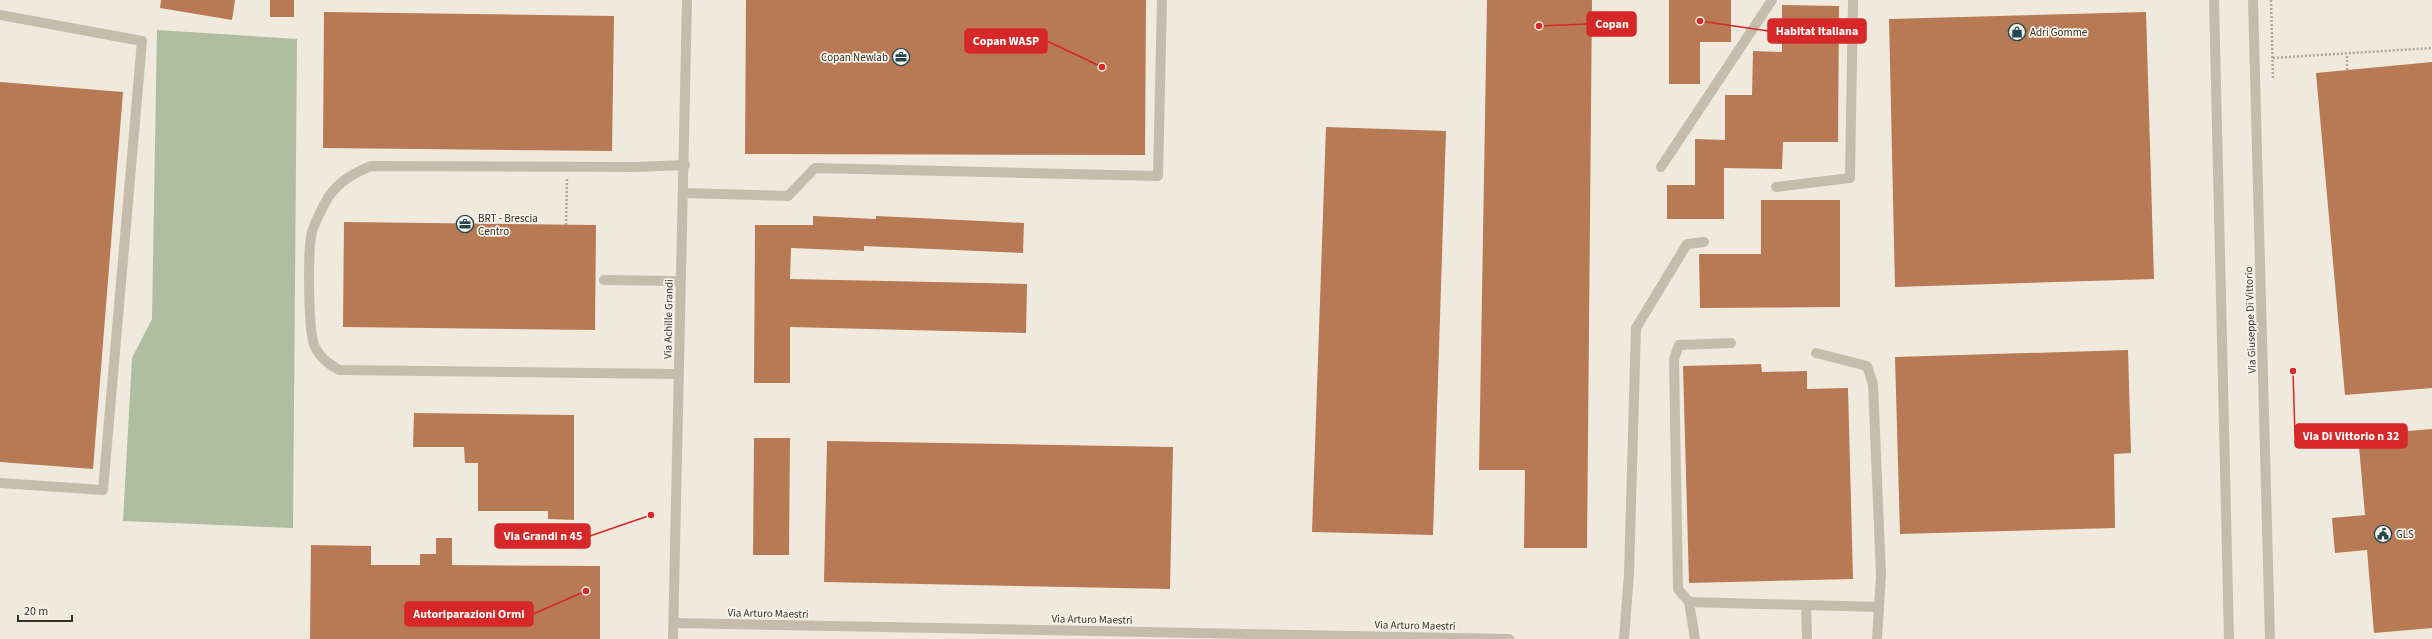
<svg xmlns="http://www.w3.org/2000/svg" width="2432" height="639" font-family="'Source Sans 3',sans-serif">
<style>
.green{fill:#afbda0}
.building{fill:#b87a54}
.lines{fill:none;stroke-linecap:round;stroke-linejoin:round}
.path{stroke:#b2a696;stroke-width:2.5;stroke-dasharray:2 2;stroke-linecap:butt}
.minor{stroke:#c6bcab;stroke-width:10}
.labels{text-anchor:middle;stroke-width:3.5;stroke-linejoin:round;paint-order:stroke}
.poi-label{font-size:11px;fill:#352f2a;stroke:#f8f3ea;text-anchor:start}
.street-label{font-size:11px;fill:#352f2a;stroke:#f8f3ea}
.leader{fill:none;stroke:#d62828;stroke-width:1.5}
.callout-dot{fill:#d62828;stroke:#f8f3ea;stroke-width:1.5}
.callout{fill:#d62828;stroke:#d62828;stroke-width:1.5}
.callout-label{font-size:12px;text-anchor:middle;font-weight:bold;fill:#fff}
</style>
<rect width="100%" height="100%" fill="#f0eade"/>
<!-- green -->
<polygon class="green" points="157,30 297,39 293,528 123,521 132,358 152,319"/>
<!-- building -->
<g class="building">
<polygon points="161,0 235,0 232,20 160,8"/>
<rect x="270" y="0" width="24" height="17"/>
<polygon points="746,0 1146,0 1145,155 745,154"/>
<polygon points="1487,0 1592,0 1587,548 1524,548 1525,470 1479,470"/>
<polygon points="1669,0 1731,0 1731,42 1700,42 1700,84 1669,84"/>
<polygon points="1782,5 1839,6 1838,142 1783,142 1782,169 1724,168 1724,219 1667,219 1667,185 1695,185 1695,139 1725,140 1725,95 1752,95 1753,51 1782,52"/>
<polygon points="324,12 614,16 612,151 323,148"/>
<polygon points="2146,12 2154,279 1895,287 1889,19"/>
<polygon points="2432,62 2432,388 2345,395 2316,73"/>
<polygon points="0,82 123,92 93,469 0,462"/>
<polygon points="1326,127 1446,131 1433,535 1312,532"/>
<polygon points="1761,200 1840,200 1840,307 1700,308 1699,254 1761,254"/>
<polygon points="813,216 876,219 876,216 1024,223 1023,253 864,246 864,251 791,248 790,279 1027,284 1026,333 790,327 790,383 754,383 755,225 813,225"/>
<polygon points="344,222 596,225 595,330 343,327"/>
<polygon points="2128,350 2131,453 2114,454 2115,528 1900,534 1895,357"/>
<polygon points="1761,364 1762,372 1807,371 1807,389 1848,388 1853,579 1689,583 1683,366"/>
<polygon points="414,413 574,415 574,520 548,519 548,511 478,511 478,463 465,463 464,447 413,447"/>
<polygon points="2432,429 2432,628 2374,633 2367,550 2335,553 2332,518 2365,515 2358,435"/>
<polygon points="754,438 790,438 789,555 753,555"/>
<polygon points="827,441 1173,447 1170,589 824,582"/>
<polygon points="436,538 452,538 452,565 600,566 600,639 310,639 311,545 371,546 371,565 420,565 420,554 436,554"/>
</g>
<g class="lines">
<!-- path -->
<g class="path">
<polyline points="2271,0 2273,80"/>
<polyline points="2273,58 2432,48"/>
<polyline points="2347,70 2347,54"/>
<polyline points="566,225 567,179"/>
</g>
<!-- minor -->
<g class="minor">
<polyline points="2214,0 2229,639"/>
<polyline points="2253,0 2270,639"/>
<polyline points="0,15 142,41 103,490 0,483"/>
<polyline points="1661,167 1772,0"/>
<polyline points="1776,187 1850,178 1853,0"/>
<polyline points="683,193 788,196 815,168 1158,176 1162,0"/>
<polyline points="604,280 680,281"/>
<polyline points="1816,353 1867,366 1873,384 1881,575 1877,639"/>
<path d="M678,374L339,370C329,364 320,358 315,347C308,334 308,255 311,237C312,227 320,213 325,203C334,185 353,173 371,166L635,167L685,165"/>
<polyline points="1689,602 1879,607"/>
<polyline points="1806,605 1807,639"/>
<polyline points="674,623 1509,639"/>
<polyline points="673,639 687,0"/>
<polyline points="1624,639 1629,574 1636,328 1687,244 1704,242"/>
<polyline points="1695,639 1689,602 1678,589 1674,359 1679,345 1731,343"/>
</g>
</g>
<!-- icons -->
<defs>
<symbol id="shop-ring" viewBox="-11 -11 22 22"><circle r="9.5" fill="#f8f3ea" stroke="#244852" stroke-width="1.5"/><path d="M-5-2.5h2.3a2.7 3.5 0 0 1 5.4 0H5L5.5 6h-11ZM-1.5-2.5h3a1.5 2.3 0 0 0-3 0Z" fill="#244852"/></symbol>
<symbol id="office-ring" viewBox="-11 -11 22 22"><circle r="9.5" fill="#f8f3ea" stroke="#244852" stroke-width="1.5"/><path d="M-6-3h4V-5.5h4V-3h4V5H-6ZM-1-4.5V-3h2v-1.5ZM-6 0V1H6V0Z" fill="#244852"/></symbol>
<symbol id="civic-ring" viewBox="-11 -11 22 22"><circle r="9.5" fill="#f8f3ea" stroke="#244852" stroke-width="1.5"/><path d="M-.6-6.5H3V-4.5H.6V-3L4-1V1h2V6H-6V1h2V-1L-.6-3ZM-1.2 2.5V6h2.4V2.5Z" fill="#244852"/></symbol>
</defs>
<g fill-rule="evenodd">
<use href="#shop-ring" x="2007" y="22" width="20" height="20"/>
<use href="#office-ring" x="891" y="47" width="20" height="20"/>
<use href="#office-ring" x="455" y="214" width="20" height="20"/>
<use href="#civic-ring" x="2373" y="524" width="20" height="20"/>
</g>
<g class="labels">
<!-- poi labels -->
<g class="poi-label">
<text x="2030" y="36">Adri Gomme</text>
<text x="888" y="61" text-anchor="end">Copan Newlab</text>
<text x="478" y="222">BRT - Brescia<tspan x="478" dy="13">Centro</tspan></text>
<text x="2396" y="538">GLS</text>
</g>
<!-- street labels -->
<g class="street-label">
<text transform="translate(668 319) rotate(-89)" y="4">Via Achille Grandi</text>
<text transform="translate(2250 320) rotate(-92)" y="4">Via Giuseppe Di Vittorio</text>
<text transform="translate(768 613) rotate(1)" y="4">Via Arturo Maestri</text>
<text transform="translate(1092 619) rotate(1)" y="4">Via Arturo Maestri</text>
<text transform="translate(1415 625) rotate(1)" y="4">Via Arturo Maestri</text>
</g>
</g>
<!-- callouts -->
<path class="leader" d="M1539 26L1587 24M1700 21L1768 31M1102 67L1047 41M2293 371L2295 436M651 515L590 536M586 591L533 614"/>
<g class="callout-dot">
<circle cx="1539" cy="26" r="4"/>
<circle cx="1700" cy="21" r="4"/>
<circle cx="1102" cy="67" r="4"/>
<circle cx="2293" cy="371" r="4"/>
<circle cx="651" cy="515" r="4"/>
<circle cx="586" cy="591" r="4"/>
</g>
<g class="callout">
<rect x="1587" y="12" width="49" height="24" rx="4"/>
<rect x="1768" y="19" width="98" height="24" rx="4"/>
<rect x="965" y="29" width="82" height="24" rx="4"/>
<rect x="2295" y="424" width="112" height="24" rx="4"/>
<rect x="495" y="524" width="95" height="24" rx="4"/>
<rect x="405" y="602" width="128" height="24" rx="4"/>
</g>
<g class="callout-label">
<text x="1612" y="28">Copan</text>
<text x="1817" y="35">Habitat Italiana</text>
<text x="1006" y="45">Copan WASP</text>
<text x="2351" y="440">Via Di Vittorio n 32</text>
<text x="543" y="540">Via Grandi n 45</text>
<text x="469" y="618">Autoriparazioni Ormi</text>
</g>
<!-- scale -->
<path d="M18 615v6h54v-6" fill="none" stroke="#352f2a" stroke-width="2"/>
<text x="24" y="615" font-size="12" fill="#352f2a" stroke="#f8f3ea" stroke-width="3" paint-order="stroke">20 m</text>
</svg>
